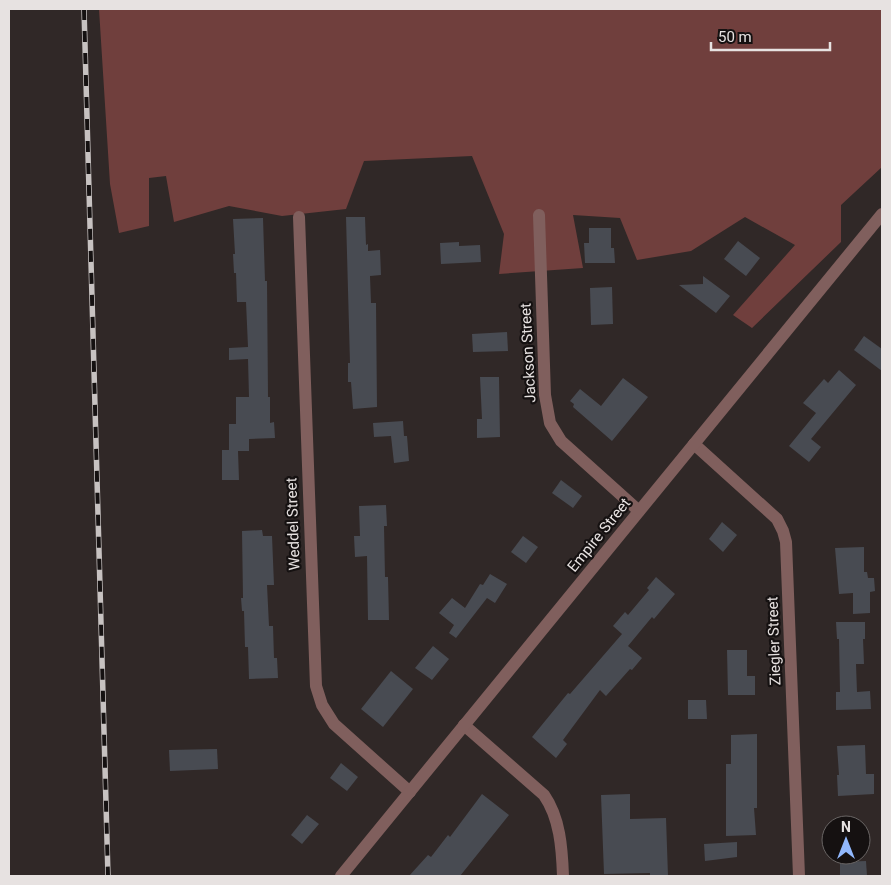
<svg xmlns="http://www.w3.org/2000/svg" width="891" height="885" font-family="Roboto,sans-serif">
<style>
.green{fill:#703f3d}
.building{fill:#484b52}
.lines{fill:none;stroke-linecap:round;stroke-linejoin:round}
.street{stroke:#805f5d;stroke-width:12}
.rail-casing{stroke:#c7c2c1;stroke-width:5.5}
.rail{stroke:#151111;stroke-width:4;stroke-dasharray:11;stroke-linecap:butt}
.labels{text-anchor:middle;stroke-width:4.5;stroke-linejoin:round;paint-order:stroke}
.street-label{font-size:15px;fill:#e7e2e1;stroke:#151111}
</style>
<rect width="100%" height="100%" fill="#302827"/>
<!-- green -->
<polygon class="green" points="99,9 882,9 882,167 841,205 841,242 752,328 733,315 795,245 745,217 691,251 637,260 620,218 573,215 583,268 499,274 504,234 472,156 364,161 346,209 282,216 229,206 174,222 166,176 149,178 149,226 119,233 110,184"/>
<!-- building -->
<g class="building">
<polygon points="346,217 365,217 366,245 368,244 368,251 380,250 381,275 370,276 371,303 376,303 377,407 353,409 351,382 348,382 348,363 350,363"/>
<polygon points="263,218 265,281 267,281 268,397 270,397 270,423 274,422 275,438 249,439 249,451 238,451 239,480 222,480 222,450 229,450 229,424 236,424 236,397 249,397 248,359 229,360 229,348 248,347 246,302 237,302 236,273 234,273 233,254 235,254 233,219"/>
<polygon points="589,228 611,228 611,248 614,248 615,263 585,263 584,243 589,243"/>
<polygon points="738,241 760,258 746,276 724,259"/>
<polygon points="459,242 459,246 480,245 481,262 441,264 440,243"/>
<polygon points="703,276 730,296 716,313 679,285 703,284"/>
<polygon points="612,287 613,324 591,325 590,288"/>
<polygon points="507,332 508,351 473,352 472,334"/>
<polygon points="864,336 882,349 882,371 854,350"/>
<polygon points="839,370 856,385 811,439 821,447 809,462 789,446 816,413 803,403 824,379 828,383"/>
<polygon points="480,377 499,377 500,437 477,438 477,419 482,419"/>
<polygon points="623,378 648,397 612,441 573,407 574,404 570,401 580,389 601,406"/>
<polygon points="403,421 404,436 407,436 409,461 394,463 391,436 374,437 373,423"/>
<polygon points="561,480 582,496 573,508 552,493"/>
<polygon points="386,505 387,526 384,526 385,577 388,577 389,620 368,620 367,556 355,557 354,536 360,536 359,506"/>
<polygon points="722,522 737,535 723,552 709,539"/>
<polygon points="262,530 263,536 272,536 274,585 267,585 269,626 273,626 274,658 277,658 278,678 249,679 248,647 245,647 244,611 242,611 241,598 243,598 242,531"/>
<polygon points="523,536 538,547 526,563 511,552"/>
<polygon points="864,547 864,572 867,572 868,578 874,578 875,591 870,592 870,613 853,614 853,593 839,594 835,548"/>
<polygon points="490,574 507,584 495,603 487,598 456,638 449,633 454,625 439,613 452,598 465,608 480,584 483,585"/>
<polygon points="656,577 675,594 654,619 652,617 628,646 642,658 632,670 630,669 606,696 600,690 563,740 567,744 556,758 532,737 568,693 570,694 622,634 613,626 625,612 628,615 649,590 647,588"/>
<polygon points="836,622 865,622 865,639 863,639 864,664 856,664 857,692 870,691 871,709 836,710 836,692 840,692 839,639 837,639"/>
<polygon points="433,646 449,659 432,680 415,668"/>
<polygon points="727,650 747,650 747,676 755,676 755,695 728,695"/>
<polygon points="391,671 413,689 383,727 361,709"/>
<polygon points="688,700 706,700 707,719 688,719"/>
<polygon points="757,734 757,808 754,808 756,835 726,836 726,764 731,764 731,735"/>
<polygon points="865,745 866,774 874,774 874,794 838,796 837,775 839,775 837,746"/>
<polygon points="217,749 218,769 170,771 169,750"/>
<polygon points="341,763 358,777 347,791 330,778"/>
<polygon points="482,794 509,815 460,876 409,876 428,855 431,857 448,835 450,837"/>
<polygon points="630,794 630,819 666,818 668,876 650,876 650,873 604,874 601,795"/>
<polygon points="307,815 319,824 302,844 291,835"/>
<polygon points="737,842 737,857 705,861 704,844"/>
<polygon points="866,861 867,876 840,876 840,862"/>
</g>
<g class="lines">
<!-- street -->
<g class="street">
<polyline points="539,215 545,395 550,423 561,441 639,511"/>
<polyline points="299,217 316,686 322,705 334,724 410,792"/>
<polyline points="694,444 777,519 783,531 786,542 799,876"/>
<path d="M464,725L544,795C560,818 562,848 563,876"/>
<polyline points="341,876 882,214"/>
</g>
<defs>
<polyline id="rail" points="84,9 108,876"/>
</defs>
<!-- rail casing -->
<use href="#rail" class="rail-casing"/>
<!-- rail -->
<use href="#rail" class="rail"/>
</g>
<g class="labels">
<!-- street labels -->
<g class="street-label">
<text transform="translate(528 353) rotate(-93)" y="5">Jackson Street</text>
<text transform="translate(293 524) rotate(-92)" y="5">Weddel Street</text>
<text transform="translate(599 535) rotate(-51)" y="5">Empire Street</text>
<text transform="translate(774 641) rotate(-92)" y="5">Ziegler Street</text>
</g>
</g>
<!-- border -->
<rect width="891" height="885" fill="none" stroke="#e7e2e1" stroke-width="20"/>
<!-- north arrow -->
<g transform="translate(846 840)"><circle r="24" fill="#151111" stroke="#696564"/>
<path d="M0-4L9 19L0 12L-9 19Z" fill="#91b8fd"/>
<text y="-8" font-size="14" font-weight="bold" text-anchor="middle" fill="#e7e2e1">N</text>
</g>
<!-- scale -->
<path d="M711 42v8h119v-8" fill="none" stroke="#e7e2e1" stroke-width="2.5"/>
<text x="718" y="42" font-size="15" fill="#e7e2e1" stroke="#151111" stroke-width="4" paint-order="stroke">50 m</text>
</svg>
